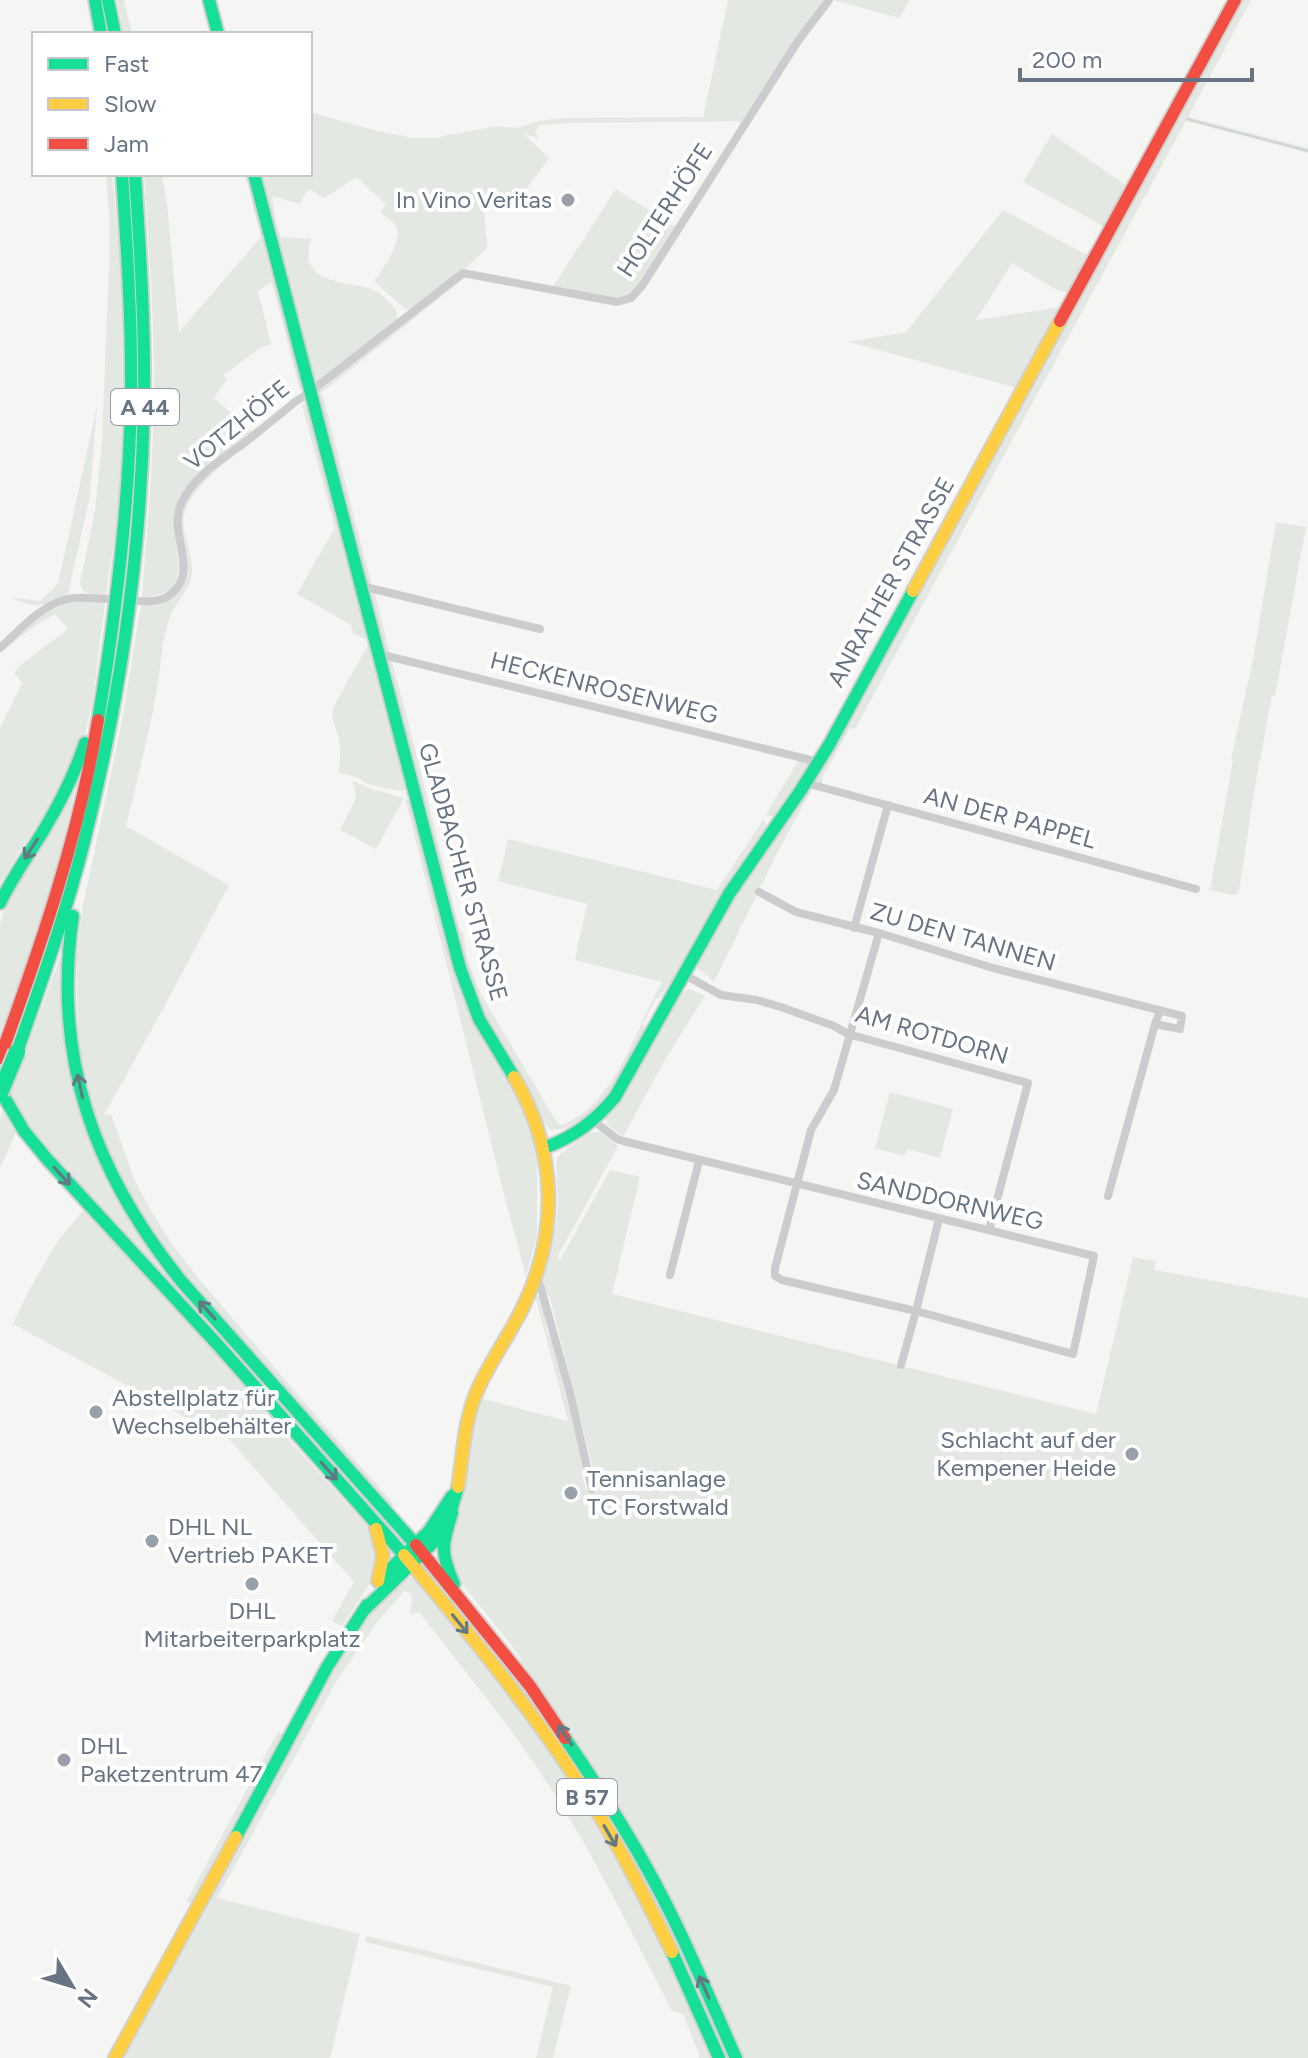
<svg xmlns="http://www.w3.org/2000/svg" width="1308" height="2058" font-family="Figtree,sans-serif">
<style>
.green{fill:#e4e8e2;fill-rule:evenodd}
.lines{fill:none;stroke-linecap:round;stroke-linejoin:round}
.stream{stroke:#ccd3d7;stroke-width:2}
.fast-casing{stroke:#d1d1d2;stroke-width:16}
.slow-casing{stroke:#d1d1d2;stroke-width:16}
.jam-casing{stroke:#d1d1d2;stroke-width:16}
.street{stroke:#cacccd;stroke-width:8}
.fast{stroke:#16e098;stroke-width:12}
.slow{stroke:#ffcf43;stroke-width:12}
.jam{stroke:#f24e42;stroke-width:12}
.fast-bridge-casing{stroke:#d1d2d2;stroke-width:20;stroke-linecap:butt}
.fast-bridge{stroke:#16e098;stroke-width:16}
.oneway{stroke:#627984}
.poi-dot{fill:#98a1ab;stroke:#fff;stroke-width:3}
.labels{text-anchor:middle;stroke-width:8;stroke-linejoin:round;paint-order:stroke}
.shield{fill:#fff;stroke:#949ea8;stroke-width:2}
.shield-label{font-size:22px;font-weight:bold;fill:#667483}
.poi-label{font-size:24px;fill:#667483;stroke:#fff;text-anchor:start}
.street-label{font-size:24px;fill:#667483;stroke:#fff}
</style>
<rect width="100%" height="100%" fill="#f5f5f4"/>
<!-- green -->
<g class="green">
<polygon points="117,0 124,0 132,34 123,34"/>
<path d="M728,0H826L742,124L737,121L571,123L540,125L535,132L539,138L524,134L549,158L518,201L496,193L484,211L487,248L467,267L413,310L405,309L374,281C382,271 404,240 396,226C393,221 385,216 380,212L386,205L357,177L324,198L309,189L299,204L272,196L276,222L281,237L311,239C309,247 307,257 310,264C320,285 355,282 373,290C379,292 384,297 388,301C396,308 399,313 396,323L319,384L313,382L259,174H310V112L377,131L415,138H433L497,126L518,128L538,121L566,118L703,117Z"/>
<polygon points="833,0 910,0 899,18"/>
<polygon points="1241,0 1251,0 1188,117 1308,148 1308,153 1186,121 855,729 850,728 822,778 822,783 815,784 778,851 714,982 698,968 698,957 729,909 751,867 844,726 848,723"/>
<polygon points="1052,134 1127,186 1105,227 1023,182"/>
<path d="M106,174H112C124,284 126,394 118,504C116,534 110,565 106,595C93,594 82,596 80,582L95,511L102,440L109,266V214Z"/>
<path d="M144,174H162L167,203L179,332L261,237L245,174H249L303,387L300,391L272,282L258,291L271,344L262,347L223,375L227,379L214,398L252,431L268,419C247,438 225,458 203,477C196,483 185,490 180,498C159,535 209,594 142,597C148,520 155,442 154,364C153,301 148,237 144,174Z"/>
<polygon points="616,189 675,227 634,292 622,299 552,288"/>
<polygon points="1003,210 1089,256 1069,293 1057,290 1012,263 976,320 1061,307 1017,388 849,342 906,332"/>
<polygon points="463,275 467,276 320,394 321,396 323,396 372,586 364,582 315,392"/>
<polygon points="309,403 369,634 367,638 364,639 353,633 351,625 297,594 335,528 302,405"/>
<path d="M97,406L90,496L68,594C43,609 35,608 9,597L40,601L58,584Z"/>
<path d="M293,409C263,434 208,470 189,502C174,526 194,549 192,573C190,590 176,601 170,617C162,639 161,665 157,689C149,735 137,780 126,826L229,885L158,1018L104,1115L111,1114L135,1181L154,1216L171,1243L204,1285L310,1409L394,1504L389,1507L168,1260L124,1187L107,1151L93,1110L81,1064L78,1024L76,961L83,905L121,726L141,605L157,603L179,590C180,567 176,523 185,503C197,475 267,429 293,409Z"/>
<polygon points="1276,522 1306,527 1275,696 1272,696 1255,787 1239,890 1236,895 1231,895 1210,890 1233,760 1231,759 1253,660"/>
<polygon points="374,590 390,653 382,650 368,596"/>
<path d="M81,601L105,603L92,705L83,741L70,775L16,857L0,885V727L22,683L14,673L22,664L68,629L55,614L33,627L0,653C24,629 46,605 81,601Z"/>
<path d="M368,645L372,647L409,788L403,791L384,788L368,784L359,778L340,773L338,771C341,759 341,747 338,736C335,725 331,718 333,708Z"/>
<path d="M391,659C417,750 437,840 460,931L463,932L467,958L481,994L557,1123L561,1125C615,1106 636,1027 662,982L575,960L587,904L498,881L508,839L717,890L763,820L768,828L710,913L673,979L658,999L656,998L643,1024L645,1027C634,1058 597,1121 563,1129C559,1130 555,1129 550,1130L544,1123L519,1072L483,1013L469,979L385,662Z"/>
<polygon points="799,760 808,762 810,768 775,818 766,814"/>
<polygon points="353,781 372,789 404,798 376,849 340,830 356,798"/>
<path d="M75,791C56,872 34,955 0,1032V924L4,911L20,882Z"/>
<polygon points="405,798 412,802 495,1057 531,1125 537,1161 537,1236 526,1276 506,1202"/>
<polygon points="65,944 80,1101 175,1286 173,1288 48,1148 22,1115 10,1094"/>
<polygon points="690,989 705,996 667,1056 623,1137 607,1124 606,1117 625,1093 660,1026 680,993"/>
<polygon points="890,1092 953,1109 940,1158 907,1149 904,1156 875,1148"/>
<polygon points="3,1111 18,1128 0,1168 0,1118"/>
<path d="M591,1132H601L618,1146L558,1256L560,1260L610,1170L640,1177L612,1294L1096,1414L1133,1257L1156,1261L1154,1270L1308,1298V2058H741L710,1985L539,1688L512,1646L458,1579L445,1551L465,1482L466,1450L478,1398L535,1295L541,1297L548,1333L552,1340L585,1470L581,1471L586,1490L593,1489L596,1481L550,1298L541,1283L540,1278L556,1223L558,1203L556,1161L561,1153ZM536,1299L568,1421H567L480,1398Z"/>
<polygon points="86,1207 279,1423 290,1441 371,1530 378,1541 371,1582 342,1626 332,1621 354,1582 214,1422 185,1417 13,1324 28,1292 57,1242"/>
<path d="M414,1578L426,1588L514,1699L574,1787L626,1873L664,1948L712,2058H699V2054L683,2014L672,2011C634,1938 599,1864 555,1795C515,1731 465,1672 419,1612L410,1614L412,1598L410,1593L404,1591L378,1621L337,1680L217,1898L360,1934L330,2058H120L316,1697L353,1636L385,1596L401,1579Z"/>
<polygon points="278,1732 284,1735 195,1904 186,1902"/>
<polygon points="367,1936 571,1986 553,2058 536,2058 553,1987 365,1942"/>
</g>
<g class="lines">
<!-- stream -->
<polyline class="stream" points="1187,119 1308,151"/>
<defs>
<g id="fast">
<polyline points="95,0 101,34"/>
<polyline points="108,0 115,34"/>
<polyline points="209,0 218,34"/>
<polyline points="254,174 460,968 479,1019 514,1077"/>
<path d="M98,720C116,614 129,507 131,399C132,324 127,249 122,174"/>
<path d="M0,903C13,876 30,853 45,828C61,801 75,773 85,743"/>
<path d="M73,916C52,1057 94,1173 182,1282L416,1545"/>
<path d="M17,1052C42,981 67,910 85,838C121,695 142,546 144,399C145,324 140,249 135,174"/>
<polyline points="0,1090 24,1131 47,1159 218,1345 404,1555"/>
<path d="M544,1148C574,1137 595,1121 615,1097L729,894L801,790L829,745L913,591"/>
<path d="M452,1513C442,1545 440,1552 454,1584"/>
<polyline points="378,1581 429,1531 452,1496"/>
<polyline points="364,1610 438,1538 449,1517 458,1487"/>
<path d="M565,1738C593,1779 620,1820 644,1863C680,1926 707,1993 736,2058"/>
<polyline points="236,1837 327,1667 367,1605"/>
<polyline points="672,1952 719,2058"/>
</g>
<g id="slow">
<polyline points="913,591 1060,321"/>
<path d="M458,1487C463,1455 464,1421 477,1391C490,1361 510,1335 524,1305C560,1229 556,1149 514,1077"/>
<polyline points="376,1529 383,1555 378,1581"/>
<path d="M404,1555C469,1633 534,1712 588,1797C620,1847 646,1899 672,1952"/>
<polyline points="115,2058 236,1837"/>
</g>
<g id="jam">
<polyline points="1060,321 1235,0"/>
<path d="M0,1058C40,948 79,836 98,720"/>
<polyline points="416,1545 530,1686 565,1738"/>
</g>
</defs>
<!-- fast casing -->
<use href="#fast" class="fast-casing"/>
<!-- slow casing -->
<use href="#slow" class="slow-casing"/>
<!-- jam casing -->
<use href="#jam" class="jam-casing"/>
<!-- street -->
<g class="street">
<polyline points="361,586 540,629"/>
<path d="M140,601C153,602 165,601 174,591C198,568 168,533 181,504C193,476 224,458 247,441C263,428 279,415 295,402L310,392L463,273L617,302L631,298L642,286L798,41L829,0"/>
<path d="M0,648C21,629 45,600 75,598C86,597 97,599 108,599"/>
<polyline points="379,656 387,656 819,762"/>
<polyline points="813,785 1196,889"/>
<polyline points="759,892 796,912 879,933 993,968 1182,1016 1180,1029 1155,1024 1160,1011"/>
<polyline points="854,928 888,805"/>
<polyline points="879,933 834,1090 811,1130 775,1268 775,1276 782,1280 916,1311 901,1365"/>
<polyline points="683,974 721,995 757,1000 781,1007 834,1026 848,1034 1028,1083 989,1230"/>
<polyline points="594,1121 617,1139 623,1141 1094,1256 1073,1354 916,1311 939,1219"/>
<polyline points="1108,1196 1155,1024"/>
<polyline points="670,1275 699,1161"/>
<polyline points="536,1278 541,1288 570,1393 592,1489"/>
</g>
<!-- fast -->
<use href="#fast" class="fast"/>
<!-- slow -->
<use href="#slow" class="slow"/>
<!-- jam -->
<use href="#jam" class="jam"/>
<defs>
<polyline id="fast-bridge" points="0,1093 17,1052"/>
</defs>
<!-- fast-bridge casing -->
<use href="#fast-bridge" class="fast-bridge-casing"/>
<!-- fast-bridge -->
<use href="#fast-bridge" class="fast-bridge"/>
</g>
<!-- one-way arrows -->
<defs><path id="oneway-shaft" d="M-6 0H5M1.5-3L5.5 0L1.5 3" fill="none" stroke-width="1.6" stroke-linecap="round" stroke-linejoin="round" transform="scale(2)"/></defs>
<g class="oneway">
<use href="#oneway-shaft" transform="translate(31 849) rotate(123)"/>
<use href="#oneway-shaft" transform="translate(80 1086) rotate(-102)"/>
<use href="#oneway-shaft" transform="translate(62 1176) rotate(48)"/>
<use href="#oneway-shaft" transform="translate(207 1310) rotate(-132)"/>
<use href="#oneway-shaft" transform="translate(329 1471) rotate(48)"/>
<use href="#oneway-shaft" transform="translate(460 1624) rotate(51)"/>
<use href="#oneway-shaft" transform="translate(565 1735) rotate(-124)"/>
<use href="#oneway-shaft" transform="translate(610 1836) rotate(60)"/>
<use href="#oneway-shaft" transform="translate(704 1987) rotate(-114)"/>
</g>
<!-- markers -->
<g class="poi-dot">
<circle cx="568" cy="200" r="8"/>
<circle cx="96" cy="1412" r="8"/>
<circle cx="1132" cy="1454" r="8"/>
<circle cx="571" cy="1493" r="8"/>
<circle cx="152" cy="1541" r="8"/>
<circle cx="252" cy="1584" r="8"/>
<circle cx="64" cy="1760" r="8"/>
</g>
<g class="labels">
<!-- shield labels -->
<g class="shield">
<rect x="111" y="389" width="68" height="36" rx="6"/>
<rect x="557" y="1779" width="60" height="36" rx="6"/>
</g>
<g class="shield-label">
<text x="145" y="415">A 44</text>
<text x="587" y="1805">B 57</text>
</g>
<!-- poi labels -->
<g class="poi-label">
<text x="552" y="208" text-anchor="end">In Vino Veritas</text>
<text x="112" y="1406">Abstellplatz für<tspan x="112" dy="28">Wechselbehälter</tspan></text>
<text x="1116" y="1448" text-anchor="end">Schlacht auf der<tspan x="1116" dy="28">Kempener Heide</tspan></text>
<text x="587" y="1487">Tennisanlage<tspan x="587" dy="28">TC Forstwald</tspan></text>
<text x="168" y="1535">DHL NL<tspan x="168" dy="28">Vertrieb PAKET</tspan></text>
<text x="252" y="1619" text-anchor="middle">DHL<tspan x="252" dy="28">Mitarbeiterparkplatz</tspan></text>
<text x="80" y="1754">DHL<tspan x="80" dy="28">Paketzentrum 47</tspan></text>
</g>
<!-- street labels -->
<g class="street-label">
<text transform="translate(665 210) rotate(-57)" y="8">HOLTERHÖFE</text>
<text transform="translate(237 425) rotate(-39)" y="8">VOTZHÖFE</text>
<text transform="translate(891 582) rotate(-61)" y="8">ANRATHER STRASSE</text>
<text transform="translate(604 688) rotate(14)" y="8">HECKENROSENWEG</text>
<text transform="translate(1010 818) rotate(15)" y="8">AN DER PAPPEL</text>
<text transform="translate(463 872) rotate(74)" y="8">GLADBACHER STRASSE</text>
<text transform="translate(963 937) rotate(16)" y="8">ZU DEN TANNEN</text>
<text transform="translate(932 1035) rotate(16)" y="8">AM ROTDORN</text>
<text transform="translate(950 1201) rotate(13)" y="8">SANDDORNWEG</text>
</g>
</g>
<!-- legend -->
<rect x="32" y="32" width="280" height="144" fill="#ffffff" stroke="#c2c7cd" stroke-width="2"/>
<rect x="48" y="58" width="40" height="12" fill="#16e098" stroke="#c2c7cd" stroke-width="2"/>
<text x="104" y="72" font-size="24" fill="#667483">Fast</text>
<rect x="48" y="98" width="40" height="12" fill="#ffcf43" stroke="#c2c7cd" stroke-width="2"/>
<text x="104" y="112" font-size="24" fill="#667483">Slow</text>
<rect x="48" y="138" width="40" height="12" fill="#f24e42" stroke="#c2c7cd" stroke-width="2"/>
<text x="104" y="152" font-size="24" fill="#667483">Jam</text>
<!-- north arrow -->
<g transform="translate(72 1986) rotate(128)" stroke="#ffffff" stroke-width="6" paint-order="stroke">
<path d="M0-6L14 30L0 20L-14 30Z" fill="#667483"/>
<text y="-12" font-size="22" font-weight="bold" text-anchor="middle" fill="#667483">N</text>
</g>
<!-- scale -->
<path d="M1020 68v12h232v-12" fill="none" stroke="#667483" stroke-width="4"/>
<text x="1032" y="68" font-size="24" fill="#667483" stroke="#ffffff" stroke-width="6" paint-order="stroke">200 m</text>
</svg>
